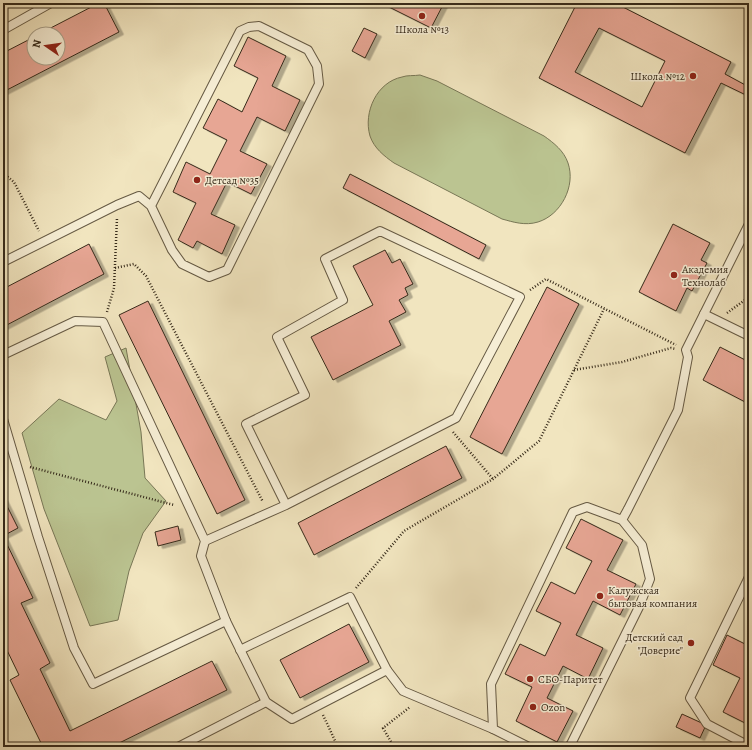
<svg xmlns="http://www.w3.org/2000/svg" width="752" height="750" font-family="Alegreya,serif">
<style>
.green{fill:#bbc491;stroke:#787756}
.building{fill:#e7a694;stroke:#362a1a;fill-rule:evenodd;filter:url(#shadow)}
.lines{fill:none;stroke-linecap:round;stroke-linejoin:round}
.service-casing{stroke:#655943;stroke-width:10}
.path{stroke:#362a1a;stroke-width:2.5;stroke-dasharray:1 2;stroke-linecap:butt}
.service{stroke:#f6eed5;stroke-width:8}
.poi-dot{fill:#8f2418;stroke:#f6eed5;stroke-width:1.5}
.labels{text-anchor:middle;stroke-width:3;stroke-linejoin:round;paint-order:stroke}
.poi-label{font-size:11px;fill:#362a1a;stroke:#f6eed5;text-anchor:start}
</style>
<defs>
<filter id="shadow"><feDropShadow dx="4.5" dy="2.5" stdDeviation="0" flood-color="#0004"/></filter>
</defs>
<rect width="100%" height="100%" fill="#f1e5bf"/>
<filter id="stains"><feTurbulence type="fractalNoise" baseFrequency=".005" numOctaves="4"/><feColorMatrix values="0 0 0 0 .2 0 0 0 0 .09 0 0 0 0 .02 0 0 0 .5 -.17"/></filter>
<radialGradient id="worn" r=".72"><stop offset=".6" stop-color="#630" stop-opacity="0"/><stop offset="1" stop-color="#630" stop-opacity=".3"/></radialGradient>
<!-- green -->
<g class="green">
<path d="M420,75L437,81L544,136C554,143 564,151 568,163C576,186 561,215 538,222C525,226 513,222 502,219L394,163C384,156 374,148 370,136C363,112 377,82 402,77C407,75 414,76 420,75Z"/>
<polygon points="126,348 141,432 145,478 166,501 143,533 129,571 118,620 90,626 44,509 22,433 59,399 106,420 117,401 105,357"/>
</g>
<!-- building -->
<g class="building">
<polygon points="99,3 104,3 119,32 3,92 3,53 34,37 34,58 58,58 58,34 39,34"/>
<polygon points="381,3 444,3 431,28"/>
<path d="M577,3H615L731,62L725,74L749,87V104L745,103L748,96L721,83L685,153L539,78ZM599,28L665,61L642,107L575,72Z"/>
<polygon points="364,28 377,34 365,58 352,51"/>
<polygon points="248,37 286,56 272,86 300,100 285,131 257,117 240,151 267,164 251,194 227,182 211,214 235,225 222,254 197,241 193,248 178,240 196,203 173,192 186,162 210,174 227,140 203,128 218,99 242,112 258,78 234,66"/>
<polygon points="350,174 486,245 479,259 343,188"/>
<polygon points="673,224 710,243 701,260 707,263 692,291 687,288 676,311 639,292"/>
<polygon points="89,244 104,274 3,327 3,289"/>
<polygon points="385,250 392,263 400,259 413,284 405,288 408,295 399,300 406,312 389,321 401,345 333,380 311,337 373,305 353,266"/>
<polygon points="547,287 579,304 502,454 470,437"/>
<polygon points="148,301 245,500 217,514 119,315"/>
<polygon points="720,347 749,362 749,404 703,380"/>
<polygon points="446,446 462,478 314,555 298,523"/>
<polygon points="3,498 18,528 3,536"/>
<polygon points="581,519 623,540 607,570 636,584 620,615 593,601 576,635 603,648 588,679 563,666 547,698 573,711 557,742 516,721 532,687 505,674 520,644 545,656 561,623 536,611 551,582 575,594 592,561 566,548"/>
<polygon points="178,526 181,540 158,546 155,532"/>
<polygon points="3,536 33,598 21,603 50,663 40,669 70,731 212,661 227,690 111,747 43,747 10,680 19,675 3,642"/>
<polygon points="349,624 369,662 300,698 280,660"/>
<polygon points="727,635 749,646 749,725 723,712 740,678 713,665"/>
<polygon points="682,714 706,725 700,738 676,727"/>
</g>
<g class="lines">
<defs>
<g id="service">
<polyline points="3,30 51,3"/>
<polyline points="3,262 117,205 139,196 151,206 172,250 182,264 209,277 227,270 319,84 317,66 308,50 259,26 249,27 240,31 151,206"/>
<polyline points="704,314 749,336"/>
<polyline points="3,355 75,321 103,322 205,541 201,556 226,621 266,702"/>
<polyline points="3,419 38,537 74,648 93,684 226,621"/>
<polyline points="622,520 628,509 678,410 688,357 686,350 749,224"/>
<polyline points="205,541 286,505 456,418 520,297 380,231 325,259 343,300 277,337 305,395 246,424 286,505"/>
<polyline points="749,577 690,698 707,724 749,746"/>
<polyline points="240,650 350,597 387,670"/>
<polyline points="178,747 266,702 292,719 387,670 403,691 493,729"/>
<polyline points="529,747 493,729 491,684 573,512 587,507 622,520 642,545 650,579 639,607 571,744 568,747"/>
</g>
</defs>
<!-- service casing -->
<use href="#service" class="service-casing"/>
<!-- path -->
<g class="path">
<polyline points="3,7 5,3"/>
<polyline points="3,173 14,182 39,231"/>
<polyline points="115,268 134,264 146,276 263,502"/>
<polyline points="530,290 546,279 676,345"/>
<polyline points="107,312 114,288 117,218"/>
<polyline points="727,313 749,297"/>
<polyline points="574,370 622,362 671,348 676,349"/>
<polyline points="453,432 493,479"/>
<polyline points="30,467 174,505"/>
<polyline points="356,588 404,531 493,479 539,441 604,309"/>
<polyline points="323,715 338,747"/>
<polyline points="394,747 383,728 410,707"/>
</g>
<!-- service -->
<use href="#service" class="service"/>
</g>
<!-- markers -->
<g class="poi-dot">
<circle cx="422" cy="16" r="4"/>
<circle cx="693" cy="76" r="4"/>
<circle cx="197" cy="180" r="4"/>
<circle cx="674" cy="275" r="4"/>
<circle cx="600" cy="596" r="4"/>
<circle cx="691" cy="643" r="4"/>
<circle cx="530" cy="679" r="4"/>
<circle cx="533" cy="707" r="4"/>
</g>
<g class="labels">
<!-- poi labels -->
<g class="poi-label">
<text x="422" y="33" text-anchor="middle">Школа №13</text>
<text x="685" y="80" text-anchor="end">Школа №12</text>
<text x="205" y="184">Детсад №35</text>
<text x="682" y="273">Академия<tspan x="682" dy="13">Технолаб</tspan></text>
<text x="608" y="594">Калужская<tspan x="608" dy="13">бытовая компания</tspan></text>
<text x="683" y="641" text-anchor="end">Детский сад<tspan x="683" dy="13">"Доверие"</tspan></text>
<text x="538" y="683">СБО-Паритет</text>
<text x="541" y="711">Ozon</text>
</g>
</g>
<!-- margin -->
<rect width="752" height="750" fill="none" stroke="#f1e5bf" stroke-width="16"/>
<rect x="4" y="4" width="744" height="742" fill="none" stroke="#362a1a" stroke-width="2"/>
<rect x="8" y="8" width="736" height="734" fill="none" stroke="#362a1a"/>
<!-- north arrow -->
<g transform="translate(46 46) rotate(283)"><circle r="19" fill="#f6eed5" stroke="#a9a08a"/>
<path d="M0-3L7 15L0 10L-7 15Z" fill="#8f2418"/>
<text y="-6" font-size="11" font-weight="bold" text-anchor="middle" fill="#362a1a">N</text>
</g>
<rect width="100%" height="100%" filter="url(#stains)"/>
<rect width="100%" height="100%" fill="url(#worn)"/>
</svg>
